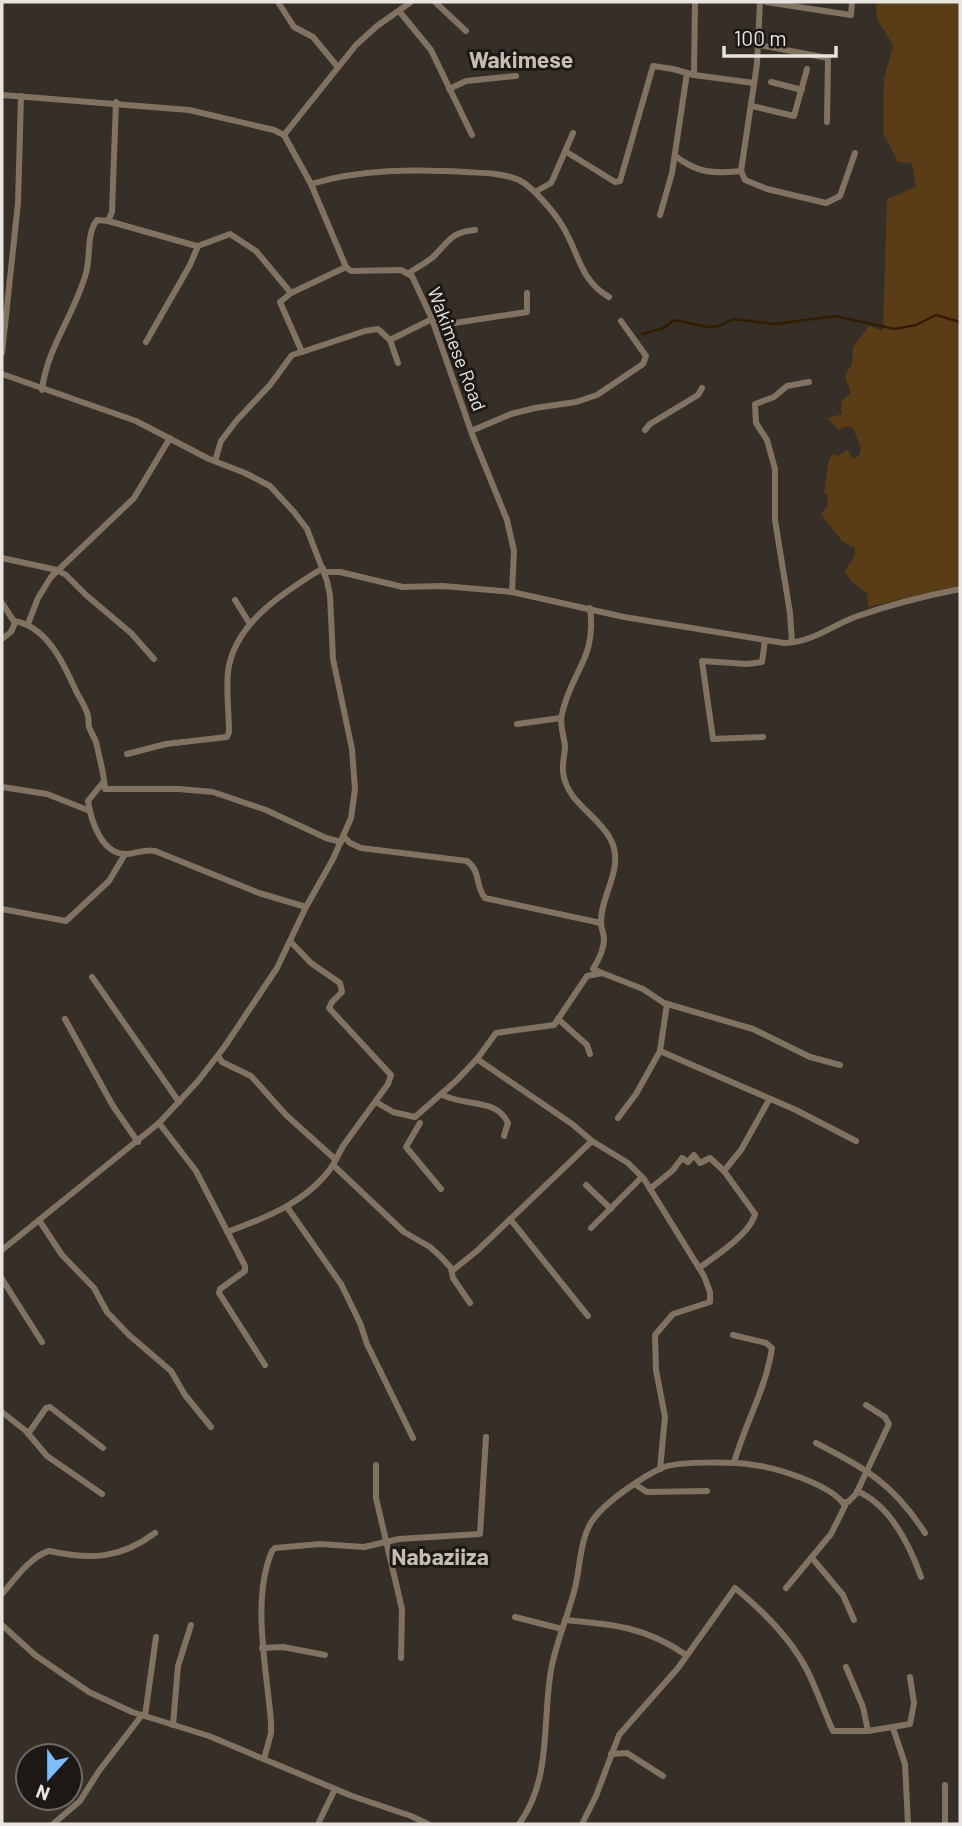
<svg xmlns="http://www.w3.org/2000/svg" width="962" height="1826" font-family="Barlow,sans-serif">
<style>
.green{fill:#5a3c17}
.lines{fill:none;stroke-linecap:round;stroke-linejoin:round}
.stream{stroke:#331b00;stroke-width:2.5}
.minor{stroke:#827261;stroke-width:6}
.labels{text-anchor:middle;stroke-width:6;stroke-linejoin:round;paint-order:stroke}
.street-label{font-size:19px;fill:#e8e4df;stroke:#1b1815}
.quarter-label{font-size:23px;font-weight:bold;fill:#c5bcb3;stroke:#1b1815}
</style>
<rect width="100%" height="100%" fill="#362f28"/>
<!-- green -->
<polygon class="green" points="876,2 960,2 960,585 868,607 867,593 851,581 845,571 855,555 855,548 842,541 821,514 827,507 828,495 824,494 828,463 832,454 838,456 847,450 853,459 859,456 861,449 853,428 847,426 838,430 828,418 842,414 841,402 851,393 845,376 852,364 853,347 869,326 883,331 887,199 916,187 912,163 898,162 883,133 884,79 893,45 877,19"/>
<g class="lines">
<!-- stream -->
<polyline class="stream" points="642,334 664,328 674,320 708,327 719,326 733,319 775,324 835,316 895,329 916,325 936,315 960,322"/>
<!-- minor -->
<g class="minor">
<polyline points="278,2 294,27 313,37 337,66"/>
<polyline points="435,2 466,31"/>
<polyline points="760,2 757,64 741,171 745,180 767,189 826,203 840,196 855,153"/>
<polyline points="766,2 851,15 852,2"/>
<polyline points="399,11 431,50 472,135"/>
<polyline points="759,45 828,58 827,122"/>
<polyline points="694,75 695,2"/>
<polyline points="771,82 802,90"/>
<polyline points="449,89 466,81 516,76"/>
<polyline points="2,95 189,110 274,130 284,135 311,184 346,267 351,271 401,270 412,276 432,319 472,434 507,520 514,551 512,592"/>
<polyline points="116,102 112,212 108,221 193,245 198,246 230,234 256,251 291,293"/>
<polyline points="752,106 794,116 807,69"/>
<polyline points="284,135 356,45 377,26 411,2"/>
<polyline points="565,151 615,182 620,181 653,66 673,69 694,75 754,83"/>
<path d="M675,156C698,173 712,174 741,171"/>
<path d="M311,184C361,169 414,169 466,172C483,173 503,173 519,180C533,187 555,213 563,227C579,253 580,281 609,297"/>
<polyline points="535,192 551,183 553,179 573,133"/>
<polyline points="660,215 672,173 687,73"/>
<path d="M409,273C416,268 426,263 433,257C449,242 450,232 475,230"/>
<polyline points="435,326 527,312 527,293"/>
<polyline points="390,340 432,319"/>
<polyline points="146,342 190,265 198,246"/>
<polyline points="302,352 365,331 378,329 390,340 398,363"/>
<polyline points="2,353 18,203 21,96"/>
<polyline points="2,374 136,421 209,459 245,473 270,486 294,512 307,529 327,581 330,595 333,659 352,749 355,789 351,818 333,859 306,907 277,968 225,1046 198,1081 159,1123 2,1250"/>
<path d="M42,390C47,347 75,314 86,273C91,256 86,234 97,220L108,221"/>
<polyline points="645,430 650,424 698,395 702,388"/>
<polyline points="471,431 511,414 535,408 576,402 597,395 643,364 646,356 621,321"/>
<polyline points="215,461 221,441 237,420 270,385 292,355 302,352 280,302 291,293 346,267"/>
<polyline points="2,558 57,570 66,575 86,595 131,633 154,659"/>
<path d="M325,572H340L403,587L443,586L512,592L624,617L784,643C813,642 829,627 855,617C889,605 924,596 960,589"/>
<polyline points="235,600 250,624"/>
<polyline points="2,603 15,623 11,632 2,639"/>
<path d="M14,621C47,626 64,664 76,691C80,699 86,707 88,716C89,719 88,723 89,727C91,733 96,739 97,746C100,761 104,773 105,789H179L213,792L266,810L326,838L341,842"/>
<polyline points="28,624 38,598 51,577 134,498 170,438"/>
<polyline points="792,642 790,613 775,520 775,469 767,440 756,423 755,404 774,397 787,386 809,382"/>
<polyline points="517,724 561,718"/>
<polyline points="763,737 713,739 702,661 747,664 762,662 765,640"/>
<path d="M127,754L166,744L227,737L229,732C229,713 226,691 228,672C234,623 284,592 323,568"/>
<path d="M104,781L88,801C91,821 102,856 128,854C138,853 145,849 155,851L259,893L306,907"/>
<polyline points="2,787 47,794 90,811"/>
<path d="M343,836L350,843L361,848L467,861C481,871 475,886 485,898L601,923"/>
<polyline points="2,909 66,921 109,881 125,854"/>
<polyline points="291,942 311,963 340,983 342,992 332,1002 329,1008 391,1075 388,1084 343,1146 333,1165"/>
<polyline points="602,973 643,989 664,1003 753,1029 810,1057 840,1065"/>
<polyline points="92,977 179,1102"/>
<polyline points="65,1019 113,1106 138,1142"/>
<polyline points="558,1019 587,1045 590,1054"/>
<polyline points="660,1051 796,1110 856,1141"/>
<polyline points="218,1056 222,1062 251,1076 286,1115 335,1159"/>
<polyline points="477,1059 572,1124 592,1141 628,1163 644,1179 704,1276 710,1292 710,1302 673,1314 655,1335 656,1370 665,1417 660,1469"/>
<path d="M441,1094C462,1107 496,1097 508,1123L504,1136"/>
<path d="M376,1102L393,1112L415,1117L457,1080L477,1059L496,1033L554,1025L587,976L602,973L593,969C598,961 604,949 604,939C604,934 601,928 601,923C600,895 625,869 611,840C598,814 567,804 563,772C562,763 565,754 565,746C564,736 559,724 562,714C571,671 597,659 590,608"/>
<polyline points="618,1118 636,1094 660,1051 667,1004"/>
<polyline points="159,1123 196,1171 245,1266 245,1271 220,1289 219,1293 265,1365"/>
<polyline points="420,1123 406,1147 441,1189"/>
<polyline points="724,1171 741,1150 769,1100"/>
<polyline points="586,1185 611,1209"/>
<path d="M650,1189L673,1170L682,1158L688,1162L694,1155L700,1163L710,1158L724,1171L755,1214C750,1234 716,1256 699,1268"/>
<polyline points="287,1207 341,1284 360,1323 367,1344 413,1438"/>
<polyline points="510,1219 588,1316"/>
<polyline points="39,1220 62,1255 94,1288 107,1312 129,1335 171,1371 185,1395 211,1427"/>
<polyline points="591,1228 642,1177"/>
<path d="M227,1232C266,1218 309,1201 333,1165L404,1232L430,1247L441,1257L451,1268L453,1278L470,1303"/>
<polyline points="452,1271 478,1250 592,1141"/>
<polyline points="2,1279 42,1342"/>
<path d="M733,1335L766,1343L772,1348C766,1389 745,1423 734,1463"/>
<polyline points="2,1412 26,1431 47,1456 102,1494"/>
<polyline points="28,1434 46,1408 50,1407 103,1448"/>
<path d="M816,1443C866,1469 893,1483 925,1533"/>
<polyline points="376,1465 376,1498 402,1609 401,1658"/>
<polyline points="636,1485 647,1492 707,1491"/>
<path d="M857,1491C890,1505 910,1546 921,1577"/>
<polyline points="843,1502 848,1502 856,1494 889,1424 885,1417 866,1405"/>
<polyline points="812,1558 843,1595 854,1620"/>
<path d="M2,1594C14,1580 31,1556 49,1551C91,1560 120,1559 155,1533"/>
<polyline points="515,1617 562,1629"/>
<path d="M565,1620C612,1624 646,1627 686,1655"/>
<polyline points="2,1625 35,1655 89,1692 132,1712 209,1736 352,1796 411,1816 428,1824"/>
<polyline points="262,1648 283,1647 325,1655"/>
<polyline points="846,1667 863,1707 868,1731 910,1724 914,1703 910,1677"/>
<polyline points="145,1716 156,1637"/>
<polyline points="173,1725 178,1666 191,1625"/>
<polyline points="893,1728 905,1764 908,1824"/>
<polyline points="611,1754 627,1753 663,1776"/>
<path d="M264,1759L271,1733V1722C267,1670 251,1600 272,1551L275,1548L320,1544L364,1547L399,1539L480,1534L486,1437"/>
<polyline points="53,1824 80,1801 99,1771 142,1715"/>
<polyline points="318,1824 335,1789"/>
<path d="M519,1824C552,1779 542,1722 551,1670C556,1642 568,1616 575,1588C580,1568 580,1539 592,1521C605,1502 643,1476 664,1467C681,1461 735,1462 754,1465C777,1468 833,1485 845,1506L831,1534L786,1588"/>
<path d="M582,1824L596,1796L619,1735L678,1668L735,1588C762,1610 791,1639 807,1670C817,1690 824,1711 833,1731H866"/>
<polyline points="945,1824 945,1785"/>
</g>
</g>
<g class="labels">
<!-- street labels -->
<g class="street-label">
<text transform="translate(457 349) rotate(69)" y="7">Wakimese Road</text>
</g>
<!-- quarter labels -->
<g class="quarter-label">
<text x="521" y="68">Wakimese</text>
<text x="440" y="1565">Nabaziiza</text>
</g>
</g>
<!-- border -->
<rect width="962" height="1826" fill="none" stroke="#e8e4df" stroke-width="7"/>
<!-- north arrow -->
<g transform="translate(49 1777) rotate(201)"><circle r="33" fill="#1b1815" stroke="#6d6a66" stroke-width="2"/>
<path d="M0-5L12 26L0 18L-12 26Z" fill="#7ebdf9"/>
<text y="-10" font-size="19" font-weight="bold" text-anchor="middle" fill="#e8e4df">N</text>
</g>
<!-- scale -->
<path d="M724 46v10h112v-10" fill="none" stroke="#e8e4df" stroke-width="3.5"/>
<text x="734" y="46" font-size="21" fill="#e8e4df" stroke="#1b1815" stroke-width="5" paint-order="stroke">100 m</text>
</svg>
